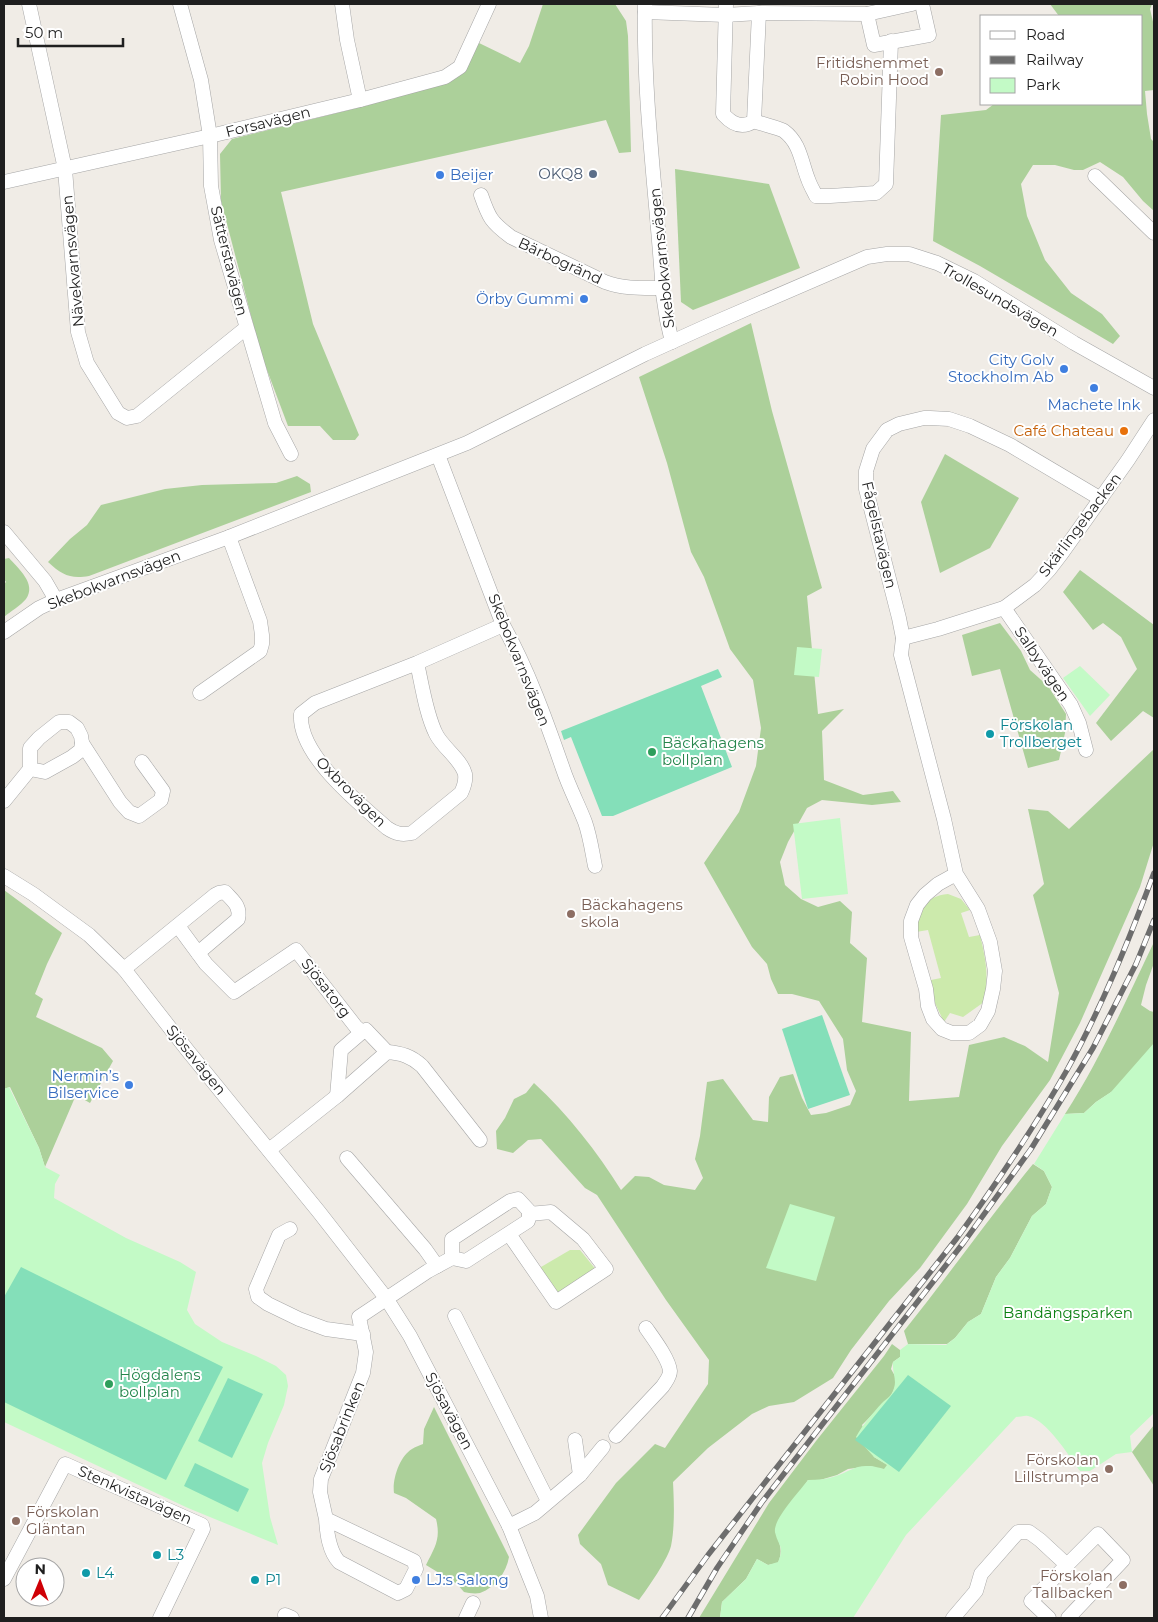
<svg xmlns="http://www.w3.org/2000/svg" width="1158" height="1622" font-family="Montserrat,sans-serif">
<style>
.grass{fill:#cceaac}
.forest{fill:#acd09a}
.park{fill:#c3fac6}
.pitch{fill:#84dfb9}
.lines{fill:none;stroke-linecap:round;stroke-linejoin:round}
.minor-casing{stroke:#a6a6a6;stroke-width:15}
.minor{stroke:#fff;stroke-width:14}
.rail-casing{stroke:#6d6d6d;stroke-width:5.5}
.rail{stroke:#fff;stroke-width:4;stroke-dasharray:11;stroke-linecap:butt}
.education-dot{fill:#8d6e63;stroke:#fff;stroke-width:2}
.service-dot{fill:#5c6f8a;stroke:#fff;stroke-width:2}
.shop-dot{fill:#3f7fe0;stroke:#fff;stroke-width:2}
.food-dot{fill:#e8710a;stroke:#fff;stroke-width:2}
.culture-dot{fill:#0f9aa8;stroke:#fff;stroke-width:2}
.leisure-dot{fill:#2e9e5b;stroke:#fff;stroke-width:2}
.labels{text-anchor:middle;stroke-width:4;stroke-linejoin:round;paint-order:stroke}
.education-label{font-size:15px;fill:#785e54;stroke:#fff;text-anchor:end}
.street-label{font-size:15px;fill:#1f1f1f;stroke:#fff}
.service-label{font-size:15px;fill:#4e5e75;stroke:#fff;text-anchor:end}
.shop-label{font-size:15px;fill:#366cbe;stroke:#fff;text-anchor:end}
.food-label{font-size:15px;fill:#c56008;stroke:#fff;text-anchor:end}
.culture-label{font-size:15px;fill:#0d838f;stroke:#fff;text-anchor:start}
.leisure-label{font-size:15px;fill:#27864d;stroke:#fff;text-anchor:start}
.park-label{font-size:15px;fill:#0b8012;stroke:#fff}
</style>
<rect width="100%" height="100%" fill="#f0ece6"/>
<!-- grass -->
<g class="grass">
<path d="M948,894L961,899L970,910L961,913L969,937L980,935C986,960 989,976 984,1002L963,1017L950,1013L944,1022L934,1001L931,980L941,978L928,930L916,932C918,911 925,896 948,894Z"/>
<polygon points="570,1250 580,1250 597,1271 556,1298 539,1273 541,1267"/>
</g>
<!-- forest -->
<g class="forest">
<polygon points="543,4 615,4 626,21 628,36 631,152 619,153 606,120 281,192 313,324 359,435 355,440 333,440 320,426 288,426 261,354 221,201 220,154 232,139 365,106 433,87 460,75 479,43 520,63 529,46"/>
<polygon points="1050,4 1152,4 1150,9 1154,26 1154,90 1145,91 1147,114 1151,139 1154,142 1154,211 1143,201 1123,177 1100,162 1083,170 1074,170 1055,165 1033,165 1021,184 1027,216 1045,260 1071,293 1102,314 1120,336 1113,344 980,266 933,241 941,115 986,110 994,104 1058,104 1063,105 1065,104 1142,104 1142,16 1059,16"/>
<polygon points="675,169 769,184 800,268 693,310 681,302"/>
<path d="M751,323L772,411L822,588L807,596L818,714L844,709L822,731L824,780L863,795L893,791L901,802L872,805L822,800L807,808L788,842L780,862L785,885L801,899L818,907L840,901L852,912L850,943L867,958L862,1022L911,1032L909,1101L959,1097L969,1045L1004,1037L1025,1046L1048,1062L1059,993L1033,895L1044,884L1028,809L1048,811L1069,829L1154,749V842L1140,887L1080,1023L1050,1080L1002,1146L967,1204L920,1268L889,1301L851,1350L833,1378L794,1402L769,1406L752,1414L708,1448L673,1482C674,1501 675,1527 671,1546C668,1559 648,1588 639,1600L608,1585L601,1564L580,1544L578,1535L616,1483L655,1444L665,1448L708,1384L709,1360L666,1300L597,1195L585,1188L541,1139L528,1140L513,1153L497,1149L496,1131L505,1118L514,1099L526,1093L534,1083C568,1114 597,1152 621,1190L635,1176L649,1177L664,1185L695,1190L703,1178L695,1159L700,1136L707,1082L723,1079L753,1120L768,1122L769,1097L780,1077L793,1074L802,1098L811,1115L826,1113L850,1105L856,1091L847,1070L843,1039L819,1001L792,994H778L771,979L767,964L752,947L704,863L739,812L756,766L761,728L753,680L730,649L704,577L691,552L667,463L639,377Z"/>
<polygon points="945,454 1019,498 990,548 940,573 921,502"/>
<path d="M297,476L310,484L311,492L89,576C70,579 62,575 48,562L70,539L87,525L101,505L165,489L202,485L276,483Z"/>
<path d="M9,558C18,568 37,584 26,599C20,606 11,611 4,617V584L6,582L4,579V559Z"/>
<polygon points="1080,570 1154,625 1154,718 1143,711 1111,741 1096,723 1137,669 1121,637 1103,623 1093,630 1063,592"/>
<polygon points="1000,623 1021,651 1030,670 1048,686 1066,714 1065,733 1059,760 1028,768 1000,669 972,676 962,635"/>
<polygon points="4,890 62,933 47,964 35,994 43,999 36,1017 102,1048 113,1061 90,1103 76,1095 45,1167 39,1148 10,1087 4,1089"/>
<path d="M1154,942V963L1146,985L1141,1005L1150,1011L1154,1012V1054L1119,1087L1096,1102L1084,1113L1065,1114C1100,1060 1126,1000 1154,942Z"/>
<path d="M1033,1164L1044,1171L1052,1187L1046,1204L1032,1216L1010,1258L996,1277L981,1314L968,1322L955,1338L947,1344H908L904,1331C948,1276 989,1218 1033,1164Z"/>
<path d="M892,1344L900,1350V1357L893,1362L891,1369L895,1376V1387L891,1396L862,1425L874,1457L888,1465L884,1470L870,1466L848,1469L837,1475L820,1480H808L775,1531C780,1543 783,1551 778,1563L768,1565L757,1559L746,1579L722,1602L720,1618H699L769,1503L816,1441L884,1356Z"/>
<path d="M434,1407L509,1557C506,1573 496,1587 480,1593C475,1594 468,1593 464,1592L457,1584L426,1565C435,1547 441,1539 436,1519L406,1498L394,1493C392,1479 400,1456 412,1449C415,1447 420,1445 423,1444L424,1429Z"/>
<polygon points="1154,1425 1154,1486 1132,1452"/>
</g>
<!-- park -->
<g class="park">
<polygon points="797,647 822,649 819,677 794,675"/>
<polygon points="1080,666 1110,695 1090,716 1063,678"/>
<polygon points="840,818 848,894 802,899 793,824"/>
<path d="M1154,1043V1413L1130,1436L1132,1452L1116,1454L1090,1471H1080C1069,1456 1047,1420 1028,1416C1025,1415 1020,1417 1016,1417L906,1535L853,1618H720L722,1602L746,1579L757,1559L768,1565L778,1562C785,1546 778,1546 775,1532C773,1519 800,1491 808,1480C818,1480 827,1479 836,1476C848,1472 855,1465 869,1466C874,1466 880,1468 884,1469L887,1465L874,1457L856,1437C863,1424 872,1414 882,1403C887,1398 892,1396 894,1388C897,1380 892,1372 893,1362L900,1357V1350L908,1344L946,1345L955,1338L968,1322L981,1314L996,1277L1010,1258L1032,1216L1046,1204L1052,1187L1044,1171L1034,1164L1065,1114L1084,1113L1096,1102L1111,1092Z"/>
<polygon points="9,1087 39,1148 45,1167 60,1175 55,1184 54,1198 126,1238 180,1262 196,1272 187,1310 195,1324 222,1342 256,1356 276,1366 286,1375 288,1386 284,1405 268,1443 262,1463 270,1517 278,1545 188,1508 4,1422 4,1089"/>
<polygon points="790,1204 835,1217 816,1281 766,1268"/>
</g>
<!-- pitch -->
<g class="pitch">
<polygon points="718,669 722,677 701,686 732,767 613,816 602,816 571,737 564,740 561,731"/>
<polygon points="822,1015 850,1095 808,1109 782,1029"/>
<polygon points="21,1267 223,1367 166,1480 4,1402 4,1297"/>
<polygon points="908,1375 951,1406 899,1472 855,1440"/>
<polygon points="228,1378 263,1394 232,1458 198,1441"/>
<polygon points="195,1463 249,1489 238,1512 184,1486"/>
</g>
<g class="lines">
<defs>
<g id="minor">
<polyline points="29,4 65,169 78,332 87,363 118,413 127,418 137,416 246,328"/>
<polyline points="180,4 201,80 210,136 211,186 221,240 275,423 291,454"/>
<polyline points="342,4 347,40 360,100"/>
<path d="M645,4C643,101 657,197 663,294L667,320L672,342"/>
<path d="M726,4L723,114C732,124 742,129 754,121L759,13"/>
<polyline points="645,12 725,15 759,13 867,14 912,4"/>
<polyline points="867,14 874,45 929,35 922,4"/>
<path d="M754,121C761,124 780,128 784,131C800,143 801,161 808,179C810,185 813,190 816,196H830L876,193L886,184L891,41"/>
<polyline points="1095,176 1154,233"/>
<polyline points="4,182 210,136 360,100 445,77 460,67 489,4"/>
<path d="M481,195C489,218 491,222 511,237L605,282C624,289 642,288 663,288"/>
<path d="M438,455L503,625C528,670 546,720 563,769C569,787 578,804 585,822C590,836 592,851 595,866"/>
<polyline points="4,532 45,581 56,600"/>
<polyline points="1004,608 1071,705 1079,723 1086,750"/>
<polyline points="4,632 39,608 56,600 229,537 467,443 645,354 707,326 867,257 887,254 909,254 937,263 974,281 1074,343 1154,388"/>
<polyline points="903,638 938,629 1004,608 1035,585 1049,570 1062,553 1128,460 1154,420"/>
<path d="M417,663C422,685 426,714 436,734C443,748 461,759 465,774C466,781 464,787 461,793L412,833C402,835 396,834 387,828C359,803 298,755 301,714L315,703L417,663L503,625"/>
<polyline points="200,693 260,651 262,644 262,635 260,621 229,537"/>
<polyline points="82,743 120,802 129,812 139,816 161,800 163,791 142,762"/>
<polyline points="4,801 30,769 30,748 39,738 59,722 69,722 77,728 81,736 82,743 81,750 72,757 45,772 30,769"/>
<polyline points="956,874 938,884 925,895 917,905 911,921 911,937 926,989 928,1006 933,1019 942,1029 952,1033 969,1033 980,1025 988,1011 993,989 995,971 990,942 978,909 956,874 944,819 901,655 903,638 899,618 866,489 866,471 873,449 887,430 899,424 924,418 930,418 949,419 970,426 1010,445 1101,499"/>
<polyline points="4,876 33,894 89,935 124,969 188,1051 319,1212 386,1298 410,1336 509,1526 537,1596 541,1618"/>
<polyline points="178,926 206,964 234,992 296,950 356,1027 362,1032 366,1030 387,1052"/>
<path d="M124,969L215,895L219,893L225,892C233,901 241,906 238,919L198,953"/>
<polyline points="337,1096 341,1050 362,1032"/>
<path d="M269,1150L337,1096L387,1052C401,1053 411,1056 422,1066L480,1140"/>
<polyline points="347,1158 425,1249 437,1266"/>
<polygon points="518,1199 530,1212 528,1221 466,1261 452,1258 452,1239 510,1201"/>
<polyline points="290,1229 279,1235 256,1289 258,1297 268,1304 299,1319 326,1329 363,1334"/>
<polyline points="509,1234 556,1302 606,1269 583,1239 551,1212 529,1214"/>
<polyline points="455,1316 548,1501"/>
<path d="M616,1436L663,1386C666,1381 670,1377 670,1371C669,1359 653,1338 646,1328"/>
<polyline points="575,1440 580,1475"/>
<path d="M326,1519C327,1534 329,1551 339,1562L398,1593L406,1589L416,1569L414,1561L326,1519L320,1492L321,1479L363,1373L366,1352L359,1317L428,1271L452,1258"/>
<polyline points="509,1526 535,1513 580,1475 603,1447"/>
<polyline points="4,1579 65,1464 202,1525 203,1529 160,1618"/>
<polyline points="285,1615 292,1618"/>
<polyline points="466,1618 473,1603"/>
<polyline points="953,1618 976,1591 981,1574 1018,1532 1029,1532 1040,1540 1067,1565"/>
<polyline points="1049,1618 1031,1601 1098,1534 1123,1560 1068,1618"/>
</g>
</defs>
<!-- minor casing -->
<use href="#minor" class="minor-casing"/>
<!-- minor -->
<use href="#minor" class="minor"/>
<defs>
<g id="rail">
<path d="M662,1618L708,1555L957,1238C996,1184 1034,1128 1067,1070C1102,1007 1129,940 1154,873"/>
<polyline points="688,1618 717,1568 762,1502 964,1242 1031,1149 1093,1048 1136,964 1154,920"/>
</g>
</defs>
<!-- rail casing -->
<use href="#rail" class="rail-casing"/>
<!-- rail -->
<use href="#rail" class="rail"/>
</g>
<!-- markers -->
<g class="education-dot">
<circle cx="939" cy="72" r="5"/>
<circle cx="571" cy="914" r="5"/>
<circle cx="1109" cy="1469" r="5"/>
<circle cx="16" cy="1521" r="5"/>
<circle cx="1123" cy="1585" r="5"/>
</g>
<circle class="service-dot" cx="593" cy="174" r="5"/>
<g class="shop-dot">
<circle cx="440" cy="175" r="5"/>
<circle cx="584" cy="299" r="5"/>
<circle cx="1064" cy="369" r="5"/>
<circle cx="1094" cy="388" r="5"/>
<circle cx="129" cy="1085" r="5"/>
<circle cx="416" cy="1580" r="5"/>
</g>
<circle class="food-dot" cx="1124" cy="431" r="5"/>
<g class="culture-dot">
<circle cx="990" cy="734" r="5"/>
<circle cx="157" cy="1555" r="5"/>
<circle cx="86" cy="1573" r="5"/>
<circle cx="255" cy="1580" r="5"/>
</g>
<g class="leisure-dot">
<circle cx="652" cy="752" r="5"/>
<circle cx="109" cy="1384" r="5"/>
</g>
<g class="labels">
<!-- education labels -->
<g class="education-label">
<text x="929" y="68">Fritidshemmet<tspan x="929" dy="17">Robin Hood</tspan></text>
<text x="581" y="910" text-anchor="start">Bäckahagens<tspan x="581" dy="17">skola</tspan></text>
<text x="1099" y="1465">Förskolan<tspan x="1099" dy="17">Lillstrumpa</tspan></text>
<text x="26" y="1517" text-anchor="start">Förskolan<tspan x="26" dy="17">Gläntan</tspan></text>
<text x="1113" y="1581">Förskolan<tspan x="1113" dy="17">Tallbacken</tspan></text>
</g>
<!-- street labels -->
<g class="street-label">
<text transform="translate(268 122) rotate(-14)" y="5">Forsavägen</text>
<text transform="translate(662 258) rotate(-96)" y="5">Skebokvarnsvägen</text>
<text transform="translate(73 261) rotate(-95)" y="5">Nävekvarnsvägen</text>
<text transform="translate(229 261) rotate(76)" y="5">Sätterstavägen</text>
<text transform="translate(560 261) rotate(25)" y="5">Bärbogränd</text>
<text transform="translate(1000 300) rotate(30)" y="5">Trollesundsvägen</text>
<text transform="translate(1080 525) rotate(-53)" y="5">Skärlingebacken</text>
<text transform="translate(879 535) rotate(77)" y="5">Fågelstavägen</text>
<text transform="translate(114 580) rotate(-21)" y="5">Skebokvarnsvägen</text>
<text transform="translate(519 660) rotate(68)" y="5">Skebokvarnsvägen</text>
<text transform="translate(1042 664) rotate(56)" y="5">Salbyvägen</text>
<text transform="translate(351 792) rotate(45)" y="5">Oxbrovägen</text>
<text transform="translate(326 988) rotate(52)" y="5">Sjösatorg</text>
<text transform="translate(196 1060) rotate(51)" y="5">Sjösavägen</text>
<text transform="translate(449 1411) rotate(62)" y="5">Sjösavägen</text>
<text transform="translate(342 1427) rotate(-68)" y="5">Sjösabrinken</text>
<text transform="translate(135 1495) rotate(24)" y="5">Stenkvistavägen</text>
</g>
<!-- service labels -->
<g class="service-label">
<text x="583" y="179">OKQ8</text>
</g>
<!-- shop labels -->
<g class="shop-label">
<text x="450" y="180" text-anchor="start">Beijer</text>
<text x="574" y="304">Örby Gummi</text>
<text x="1054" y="365">City Golv<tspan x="1054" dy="17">Stockholm Ab</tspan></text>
<text x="1094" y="410" text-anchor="middle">Machete Ink</text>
<text x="119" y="1081">Nermin’s<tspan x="119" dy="17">Bilservice</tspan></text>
<text x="426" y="1585" text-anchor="start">LJ:s Salong</text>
</g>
<!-- food labels -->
<g class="food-label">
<text x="1114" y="436">Café Chateau</text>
</g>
<!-- culture labels -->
<g class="culture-label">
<text x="1000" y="730">Förskolan<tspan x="1000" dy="17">Trollberget</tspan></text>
<text x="167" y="1560">L3</text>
<text x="96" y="1578">L4</text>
<text x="265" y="1585">P1</text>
</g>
<!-- leisure labels -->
<g class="leisure-label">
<text x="662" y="748">Bäckahagens<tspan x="662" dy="17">bollplan</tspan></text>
<text x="119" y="1380">Högdalens<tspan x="119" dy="17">bollplan</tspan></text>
</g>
<!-- park labels -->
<g class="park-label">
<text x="1068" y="1318">Bandängsparken</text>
</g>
</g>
<!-- border -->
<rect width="1158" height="1622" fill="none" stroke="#1f1f1f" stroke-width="10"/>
<!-- legend -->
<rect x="980" y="15" width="162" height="90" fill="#ffffff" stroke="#a5a5a5"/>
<rect x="990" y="31" width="25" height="8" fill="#ffffff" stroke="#a5a5a5"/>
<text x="1026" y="40" font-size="15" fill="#1f1f1f">Road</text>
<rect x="990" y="56" width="25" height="8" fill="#6d6d6d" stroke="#a5a5a5"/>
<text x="1026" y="65" font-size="15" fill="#1f1f1f">Railway</text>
<rect x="990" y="78" width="25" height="15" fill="#c3fac6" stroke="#a5a5a5"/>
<text x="1026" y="90" font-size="15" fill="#1f1f1f">Park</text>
<!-- north arrow -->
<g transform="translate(40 1582) rotate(1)"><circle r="24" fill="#ffffff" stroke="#a5a5a5"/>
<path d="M0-4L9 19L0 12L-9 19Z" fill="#cf0006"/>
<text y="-8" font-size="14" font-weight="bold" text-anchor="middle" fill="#1f1f1f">N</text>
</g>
<!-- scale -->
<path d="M18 38v8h105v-8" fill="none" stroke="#1f1f1f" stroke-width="2.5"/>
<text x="25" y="38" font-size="15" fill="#1f1f1f" stroke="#ffffff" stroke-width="4" paint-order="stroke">50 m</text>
</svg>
